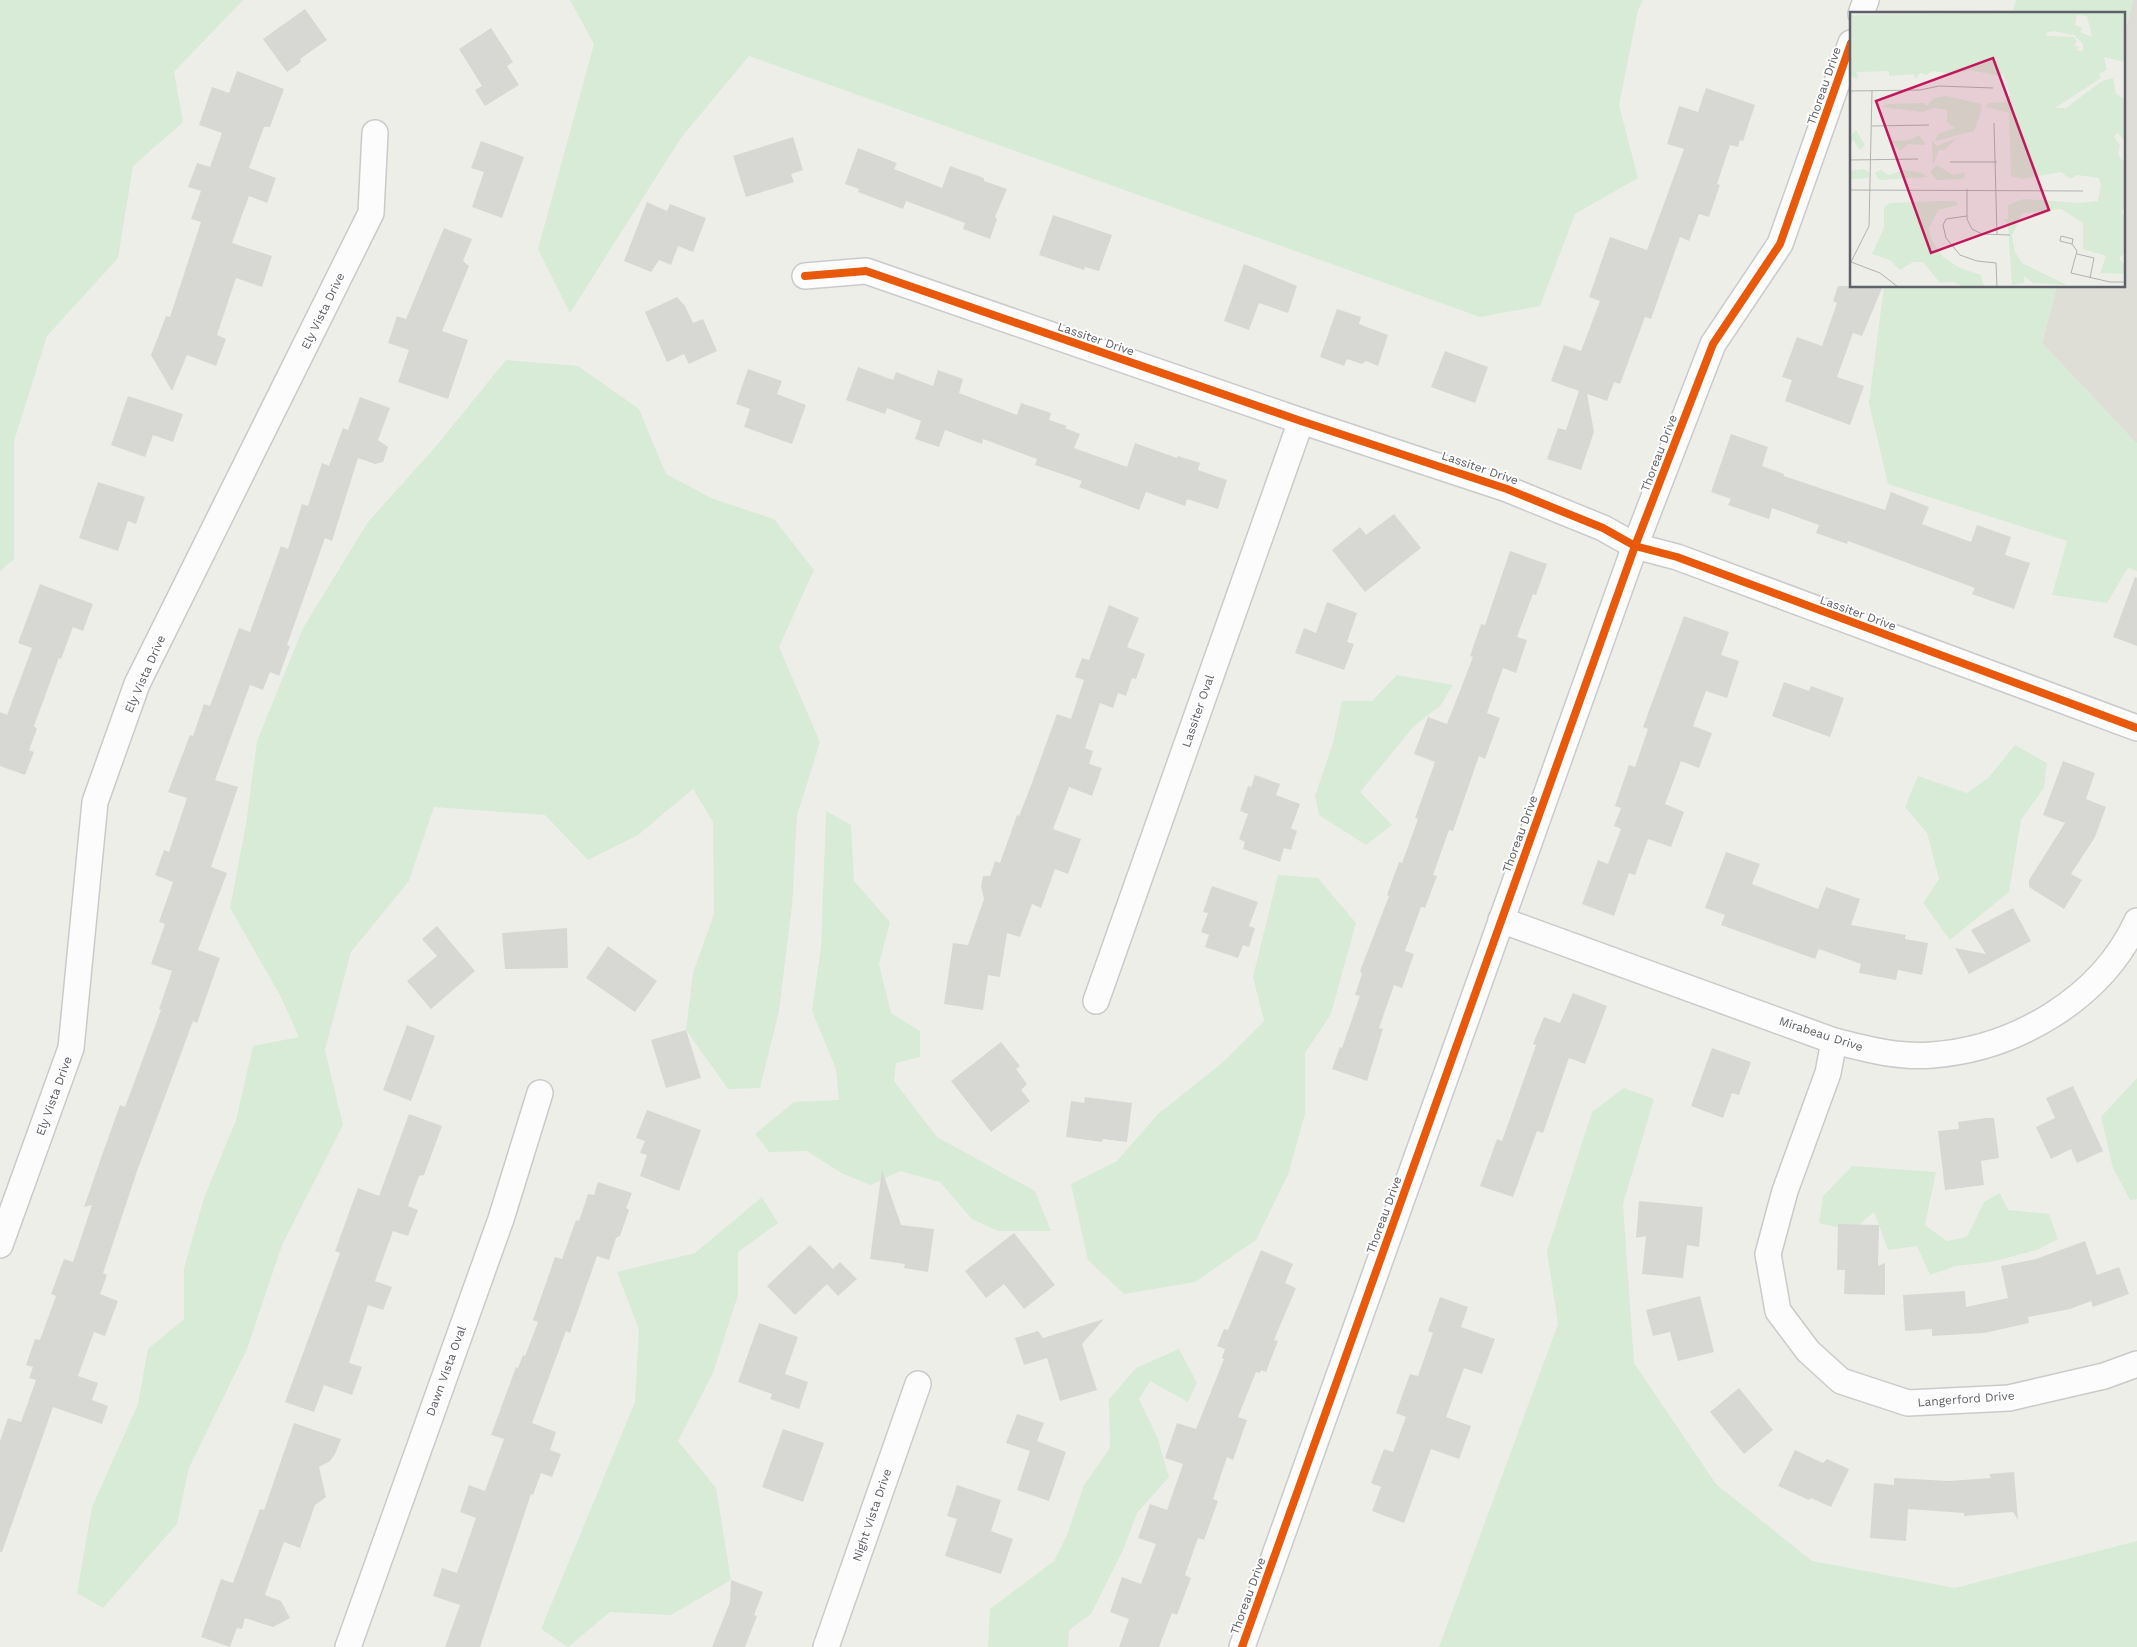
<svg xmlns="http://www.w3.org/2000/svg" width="2137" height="1647" font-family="'Work Sans',sans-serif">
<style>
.education{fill:#deded7}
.green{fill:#d7ebd7}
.building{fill:#d7d7d4}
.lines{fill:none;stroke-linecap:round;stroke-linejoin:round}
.street-casing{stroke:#cacaca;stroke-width:28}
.street{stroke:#fcfcfc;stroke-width:25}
.cycleway-casing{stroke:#fff;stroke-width:11}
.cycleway{stroke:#e8590c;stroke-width:8}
.labels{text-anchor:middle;stroke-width:4;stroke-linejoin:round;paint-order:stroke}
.street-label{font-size:12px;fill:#5e6167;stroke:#fff}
.inset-road{fill:none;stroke:#b0b2b1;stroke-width:1}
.view{fill:#c2185b;fill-opacity:0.15;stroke:#c2185b;stroke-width:2.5}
.inset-edge{fill:none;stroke:#5e6167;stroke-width:2.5}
</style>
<rect width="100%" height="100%" fill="#eeeee9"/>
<!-- education -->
<polygon class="education" points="2133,0 2137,0 2137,444 2042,343 2057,286 2123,286 2123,38"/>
<!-- green -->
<g class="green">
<polygon points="0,0 243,0 174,72 183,122 133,166 118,258 47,336 14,441 14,559 0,571"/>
<polygon points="570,0 1643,0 1638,10 1619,105 1638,178 1575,214 1540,306 1480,317 749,56 681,138 570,313 538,249 594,44"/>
<polygon points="2016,0 2133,0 2123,38 2123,14 2012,14"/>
<polygon points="1884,286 2057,286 2042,343 2137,444 2137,571 2128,568 2107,603 2052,595 2067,541 1888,484 1869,403"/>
<polygon points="506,360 578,366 639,409 666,474 711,498 774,519 814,570 779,647 820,742 797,816 792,905 779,1011 760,1088 728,1089 686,1030 693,973 714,914 713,822 693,789 638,835 588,860 545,815 434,807 409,881 351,952 325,1050 343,1125 282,1245 247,1349 189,1468 177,1524 103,1608 77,1593 92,1507 138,1404 148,1349 184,1319 184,1268 204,1198 236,1120 253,1046 299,1037 281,997 230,908 246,824 257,741 303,628 368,522 437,445"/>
<polygon points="1397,675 1453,685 1440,706 1414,726 1360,792 1392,825 1366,845 1319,815 1315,796 1333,743 1342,701 1372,701"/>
<polygon points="2015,745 2047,763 2044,788 2021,820 2009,892 1950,940 1923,903 1939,879 1927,833 1905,807 1918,776 1967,793 1988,778"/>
<polygon points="826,811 851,825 854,881 890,922 879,964 891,1013 920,1031 920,1057 896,1063 894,1081 937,1137 1035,1191 1051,1231 998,1231 972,1219 940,1182 900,1171 871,1185 843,1174 807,1151 769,1152 755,1134 794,1102 839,1100 836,1069 812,1011 821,947"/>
<polygon points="1278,875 1318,878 1356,923 1331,1014 1305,1053 1305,1114 1288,1175 1256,1240 1195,1282 1124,1294 1088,1260 1071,1184 1117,1161 1158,1114 1222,1063 1264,1021 1253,977"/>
<polygon points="2137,1078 2137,1199 2130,1200 2113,1168 2101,1117"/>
<polygon points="1624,1088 1654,1099 1623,1204 1634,1363 1716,1484 1812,1561 1955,1588 2137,1541 2137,1647 1439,1647 1558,1324 1547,1251 1592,1112"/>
<polygon points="1852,1166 1936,1172 1925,1225 1947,1241 1967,1237 1984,1202 2000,1193 2008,1210 2049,1214 2058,1239 2037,1250 1991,1262 1956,1266 1930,1275 1917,1246 1888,1250 1874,1212 1852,1231 1819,1223 1823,1196"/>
<polygon points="762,1197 778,1223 738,1252 738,1295 713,1373 678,1441 716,1488 731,1580 671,1615 610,1612 568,1647 541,1629 635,1402 639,1330 617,1272 695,1253"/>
<polygon points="1179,1349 1197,1383 1188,1402 1150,1381 1139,1399 1158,1439 1169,1477 1137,1513 1123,1550 1091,1614 1069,1630 1068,1647 988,1647 990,1609 1054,1561 1067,1535 1084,1485 1110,1448 1109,1399 1136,1368"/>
</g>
<!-- building -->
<g class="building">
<polygon points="305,9 327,40 300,59 301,62 287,72 263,39"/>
<polygon points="491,28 513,62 507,66 519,85 485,106 475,90 482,86 459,49"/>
<polygon points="237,71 284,89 270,127 264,127 249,168 276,178 267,203 249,196 232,243 272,256 262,287 236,278 217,335 226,339 216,366 187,355 172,391 151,355 166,316 170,317 201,222 191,219 201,191 188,187 197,163 210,167 222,133 199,125 212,87 229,93"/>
<polygon points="1706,88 1755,105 1743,141 1740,140 1738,147 1730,145 1717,184 1720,185 1709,217 1699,214 1689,241 1680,237 1651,319 1645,317 1620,384 1614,382 1607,401 1587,394 1594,432 1581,470 1547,459 1558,428 1566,430 1579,391 1551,381 1564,345 1581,351 1600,301 1589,297 1610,237 1647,250 1684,149 1667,144 1679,106 1698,112"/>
<polygon points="793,137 803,170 791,174 794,182 746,197 733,156"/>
<polygon points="481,141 524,157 502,218 472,207 484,172 471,168"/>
<polygon points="858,148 897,163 894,169 942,188 950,166 984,178 984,181 1007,189 995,217 997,219 990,239 963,229 965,223 906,201 903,209 858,192 859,189 845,184"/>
<polygon points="647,202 667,211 670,204 706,218 693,252 678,246 671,265 659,260 651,272 624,261"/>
<polygon points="1053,215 1112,235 1099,271 1085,267 1084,270 1039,255"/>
<polygon points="444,228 472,239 463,261 469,266 442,331 468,340 448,399 398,382 409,350 388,343 397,316 406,319"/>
<polygon points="1244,264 1297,286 1288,313 1259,303 1249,330 1224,321"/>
<polygon points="1838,286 1883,286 1862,336 1853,333 1837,377 1864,386 1850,425 1785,401 1792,380 1782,377 1797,337 1822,346 1837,303 1833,301"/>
<polygon points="677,297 685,306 693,323 703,319 717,351 689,364 684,354 667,362 645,312"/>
<polygon points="1337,309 1361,317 1359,324 1388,335 1378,366 1366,361 1362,364 1347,359 1344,366 1320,357"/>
<polygon points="1445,351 1488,367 1475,403 1431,387"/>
<polygon points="858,367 893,380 896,372 933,386 938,370 963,379 959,393 1017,415 1021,403 1051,413 1049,420 1067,426 1065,428 1080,434 1074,448 1127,467 1135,443 1177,458 1178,456 1200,463 1198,470 1227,480 1218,509 1187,499 1185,506 1146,492 1139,510 1079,487 1082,481 1035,465 1037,459 983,439 982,444 945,430 939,447 915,439 921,421 887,408 885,414 846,400"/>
<polygon points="748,369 782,381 777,394 806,405 792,444 744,427 750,409 736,404"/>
<polygon points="128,396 183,414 173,442 153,435 145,457 111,445"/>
<polygon points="360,397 390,408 378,440 388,447 383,462 375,464 358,458 332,541 325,538 287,645 290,646 279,676 270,672 263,690 250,685 215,780 238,787 211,867 227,873 198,950 220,958 197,1023 193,1021 166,1094 137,1171 103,1273 107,1275 100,1294 118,1301 105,1336 94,1332 78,1376 98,1383 92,1400 108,1406 102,1424 53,1407 2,1552 0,1552 0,1441 8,1418 21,1422 36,1380 29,1378 33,1367 26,1365 35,1339 40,1340 56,1296 51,1294 64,1259 73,1262 92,1205 84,1207 101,1158 120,1105 125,1107 161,1010 159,1009 172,971 151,964 165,924 159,922 173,882 155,875 164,850 169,852 187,798 168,792 190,735 193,736 204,704 210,706 239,628 250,632 281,546 288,549 302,504 308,506 322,463 329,466 343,428 348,430"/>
<polygon points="1731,434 1768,447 1762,466 1784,474 1784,476 1885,510 1891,492 1929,507 1922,524 1971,542 1977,525 2011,537 2005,555 2030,563 2014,609 1972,594 1975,588 1848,541 1847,544 1816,533 1819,525 1772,508 1769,519 1728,505 1731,499 1711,492"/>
<polygon points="98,482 145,497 136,524 128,521 118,551 79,538"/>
<polygon points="1394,514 1421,548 1365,592 1332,550 1360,527 1366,535"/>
<polygon points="1510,551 1547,564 1536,595 1533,594 1517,637 1527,640 1516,673 1503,668 1487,713 1500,718 1485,759 1479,756 1453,831 1449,830 1433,875 1437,876 1425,908 1421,907 1405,951 1414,954 1402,988 1394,985 1379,1028 1383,1029 1367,1081 1332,1069 1340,1047 1342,1048 1360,996 1355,995 1362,974 1360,971 1389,896 1387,895 1399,862 1402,863 1418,819 1415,818 1435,762 1414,754 1428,717 1447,724 1473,657 1470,656 1481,624 1485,625"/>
<polygon points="2135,577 2137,578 2137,646 2113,637"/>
<polygon points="40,584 93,604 83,631 73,627 61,659 59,658 34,726 37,729 29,750 34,752 25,775 0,766 0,712 7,715 32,648 18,643"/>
<polygon points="1327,602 1357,613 1347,642 1354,644 1344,670 1295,653 1304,628 1316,633"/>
<polygon points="1109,605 1139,618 1127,647 1145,654 1136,679 1132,678 1126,696 1118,693 1113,708 1100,703 1085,748 1093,751 1089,764 1102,768 1092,796 1069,787 1053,829 1081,839 1068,874 1055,869 1041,908 1032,904 1020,937 1007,933 1000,977 988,975 983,1010 944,1004 953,943 968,945 984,899 981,886 983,876 990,876 995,861 1000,863 1017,815 1019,816 1030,788 1057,714 1071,719 1084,680 1075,677 1082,658 1089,660"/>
<polygon points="1684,616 1729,632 1721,655 1739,661 1727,698 1706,691 1693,726 1712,733 1699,768 1681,761 1665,804 1684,812 1671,847 1648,839 1635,875 1629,873 1614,916 1582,904 1598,860 1608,864 1621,829 1614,826 1621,808 1615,806 1629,765 1635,767 1648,729 1643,727"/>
<polygon points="1784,682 1809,691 1811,686 1844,698 1830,737 1772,716"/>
<polygon points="2063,761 2095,773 2086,799 2106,807 2095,837 2071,874 2082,880 2064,909 2029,887 2029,880 2065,823 2043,815"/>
<polygon points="1255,775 1280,784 1276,795 1300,804 1291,828 1297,831 1291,850 1284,848 1280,862 1243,849 1245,842 1239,839 1248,814 1240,811 1248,786 1251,787"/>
<polygon points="1726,852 1760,864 1752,884 1818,909 1826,887 1860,899 1851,925 1906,935 1905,939 1928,943 1922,975 1898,970 1896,980 1859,973 1861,964 1819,949 1815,959 1721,925 1725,915 1705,908"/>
<polygon points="1212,886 1258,902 1249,926 1255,928 1249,947 1243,945 1238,958 1205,947 1209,935 1201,932 1208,913 1203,912"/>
<polygon points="2013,908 2031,941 1969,974 1955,948 1986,954 1971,930"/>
<polygon points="437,926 475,971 431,1009 407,981 437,956 422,939"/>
<polygon points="567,928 568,968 505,969 502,933"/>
<polygon points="608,946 657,981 635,1012 586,978"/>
<polygon points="1573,993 1607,1006 1585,1064 1569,1058 1543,1133 1537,1131 1513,1197 1480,1186 1497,1139 1502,1141 1536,1045 1533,1044 1544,1017 1560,1023"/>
<polygon points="407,1025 435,1036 411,1101 383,1090"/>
<polygon points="686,1030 701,1078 666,1088 651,1040"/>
<polygon points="1001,1042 1020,1066 1016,1069 1027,1084 1021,1090 1030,1101 991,1132 951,1081"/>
<polygon points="1712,1048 1751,1062 1739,1095 1732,1093 1723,1118 1691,1106"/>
<polygon points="2073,1086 2103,1151 2077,1163 2071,1149 2051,1159 2036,1127 2055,1118 2046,1098"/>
<polygon points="1085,1097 1132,1103 1127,1142 1103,1139 1102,1142 1066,1137 1071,1101 1084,1103"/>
<polygon points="647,1110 701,1130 679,1191 640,1176 647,1155 640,1153 645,1141 636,1138"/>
<polygon points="409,1114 442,1126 424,1175 419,1176 408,1206 418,1210 408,1236 393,1231 375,1281 392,1287 383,1310 368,1305 349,1363 362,1367 352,1395 324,1385 314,1412 285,1402 340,1253 335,1251 358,1188 379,1196"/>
<polygon points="1986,1118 1994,1118 1999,1158 1981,1161 1984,1185 1945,1190 1938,1131 1959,1129 1958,1122"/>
<polygon points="882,1170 901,1225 934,1229 928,1272 904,1268 905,1264 870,1259"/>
<polygon points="598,1182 632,1193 626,1208 629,1210 620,1236 616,1238 609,1260 597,1256 570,1333 566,1331 532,1423 556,1432 550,1450 561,1454 552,1477 541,1473 533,1495 531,1494 480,1647 445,1647 460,1605 433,1596 442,1568 457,1573 476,1518 460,1512 469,1485 485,1491 504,1439 491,1435 516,1367 518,1368 523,1355 525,1356 538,1322 533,1320 555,1257 562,1259 576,1220 579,1221 588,1194 594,1195"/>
<polygon points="1639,1201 1703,1207 1699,1247 1687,1245 1683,1278 1642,1274 1646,1236 1636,1238"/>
<polygon points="1838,1224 1879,1225 1878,1266 1885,1263 1885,1295 1844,1294 1845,1270 1837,1270"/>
<polygon points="1014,1233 1055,1285 1024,1309 1004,1284 986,1298 965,1271"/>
<polygon points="2085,1241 2097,1275 2119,1267 2129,1294 2093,1307 2091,1301 2070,1309 2028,1317 2029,1323 1984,1333 1932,1336 1932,1329 1905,1331 1903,1295 1965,1291 1966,1307 2008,1298 2001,1266 2036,1259"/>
<polygon points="810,1245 833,1269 840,1262 857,1279 838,1296 827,1284 795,1315 767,1286"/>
<polygon points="1261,1250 1293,1264 1285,1283 1296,1288 1274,1340 1278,1341 1266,1372 1261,1370 1260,1373 1256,1372 1238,1417 1247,1420 1233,1460 1227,1457 1213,1499 1218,1501 1204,1540 1198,1538 1185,1575 1191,1578 1177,1615 1172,1613 1159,1647 1119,1647 1129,1619 1110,1612 1122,1577 1141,1584 1156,1544 1138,1538 1150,1504 1167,1510 1183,1464 1165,1458 1177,1423 1196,1429 1224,1359 1222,1358 1225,1349 1217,1346 1224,1329 1228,1330"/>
<polygon points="1700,1296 1714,1352 1678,1361 1670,1332 1653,1336 1646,1310"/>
<polygon points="1440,1297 1468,1307 1461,1327 1495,1339 1482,1374 1464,1368 1446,1417 1471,1426 1459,1459 1431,1449 1404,1523 1372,1511 1381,1487 1371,1483 1384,1449 1393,1452 1406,1417 1396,1413 1410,1374 1418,1376 1433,1333 1428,1331"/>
<polygon points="1104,1319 1082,1344 1097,1390 1060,1401 1047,1358 1024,1365 1015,1338 1038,1331 1043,1338"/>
<polygon points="759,1323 798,1337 785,1374 808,1382 799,1409 770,1399 772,1394 738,1382"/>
<polygon points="1739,1388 1773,1430 1744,1454 1710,1412"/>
<polygon points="1017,1414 1044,1423 1037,1441 1066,1452 1049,1501 1017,1490 1030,1451 1006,1443"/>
<polygon points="294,1423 341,1439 335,1454 330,1461 319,1467 326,1497 315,1505 300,1548 284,1542 265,1595 281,1601 290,1618 273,1627 245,1618 242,1629 237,1628 230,1647 201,1637 221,1579 233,1583 260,1509 264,1510"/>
<polygon points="783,1429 824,1443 803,1502 762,1487"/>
<polygon points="1795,1450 1823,1463 1827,1459 1849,1469 1831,1507 1811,1498 1809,1500 1778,1486"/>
<polygon points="2014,1472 2018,1520 2013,1512 1964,1516 1964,1513 1908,1509 1906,1541 1870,1538 1874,1483 1894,1485 1894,1478 1949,1481 1991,1478 1989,1474"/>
<polygon points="957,1485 1001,1500 991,1531 1013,1539 1001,1574 945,1556 957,1519 947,1516"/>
<polygon points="731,1580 763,1592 754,1615 757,1616 745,1647 712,1647 730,1602"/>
</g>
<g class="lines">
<defs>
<g id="street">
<polyline points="1861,14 1866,0"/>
<polyline points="805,276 866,271 1301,421 1507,489 1603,528 1635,546 1677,557 2137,728"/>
<path d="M1501,920L1834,1041C1866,1049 1899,1058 1932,1055C2015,1049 2101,999 2137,921"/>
<polyline points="1096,1001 1301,421"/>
<polyline points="1834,1041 1828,1073 1785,1191 1768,1254 1778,1311 1808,1351 1841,1381 1908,1403 2009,1398 2104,1376 2137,1364"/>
<polyline points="0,1245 71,1048 95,802 137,684 371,213 375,133"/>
<polyline points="348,1647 501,1219 540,1093"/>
<polyline points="826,1647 918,1384"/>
<polyline points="1242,1647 1635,546 1713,344 1780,244 1851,43"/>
</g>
</defs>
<!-- street casing -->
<use href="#street" class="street-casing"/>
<!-- street -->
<use href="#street" class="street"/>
<defs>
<g id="cycleway">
<polyline points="805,276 866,271 1301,421 1507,489 1603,528 1635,546 1677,557 2137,728"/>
<polyline points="1242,1647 1635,546 1713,344 1780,244 1851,43"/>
</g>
</defs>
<!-- cycleway casing -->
<use href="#cycleway" class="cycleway-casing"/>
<!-- cycleway -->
<use href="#cycleway" class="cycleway"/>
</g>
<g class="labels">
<!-- street labels -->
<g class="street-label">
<text transform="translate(1824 86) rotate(-71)" y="4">Thoreau Drive</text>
<text transform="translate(323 311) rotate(-64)" y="4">Ely Vista Drive</text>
<text transform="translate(1096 339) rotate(19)" y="4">Lassiter Drive</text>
<text transform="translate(1659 453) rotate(-69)" y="4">Thoreau Drive</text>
<text transform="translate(1480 468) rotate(19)" y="4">Lassiter Drive</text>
<text transform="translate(1858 613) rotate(20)" y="4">Lassiter Drive</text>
<text transform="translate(145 674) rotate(-66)" y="4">Ely Vista Drive</text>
<text transform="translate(1198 711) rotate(-71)" y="4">Lassiter Oval</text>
<text transform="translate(1520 834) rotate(-70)" y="4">Thoreau Drive</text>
<text transform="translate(1821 1034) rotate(18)" y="4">Mirabeau Drive</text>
<text transform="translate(54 1096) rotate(-70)" y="4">Ely Vista Drive</text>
<text transform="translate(1384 1215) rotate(-70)" y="4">Thoreau Drive</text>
<text transform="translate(446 1371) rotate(-70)" y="4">Dawn Vista Oval</text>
<text transform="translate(1966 1399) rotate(-4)" y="4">Langerford Drive</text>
<text transform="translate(872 1515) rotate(-71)" y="4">Night Vista Drive</text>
<text transform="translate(1248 1596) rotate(-70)" y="4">Thoreau Drive</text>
</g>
</g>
<!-- overview -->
<g transform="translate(1850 12)">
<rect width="275" height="275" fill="#eeeee9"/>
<path d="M275,0V50L254,45L257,58L249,62L251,66L205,96H216L252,69L263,66L266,82L275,87V129L267,121L264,125L270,133L268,142L272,149L275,147V197L271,199L275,205V241L269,246L275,253V262L250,261L256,244L233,237V211L211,197L172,201L162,224L165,240L172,251L217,273L183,271L174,264V271L162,273L158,213L154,208L158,207V193L174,187L228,191L248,189L251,173L249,166L227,163L220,167L211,160L173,167L161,164L159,101L136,95L139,91L155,90L160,84L153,61L150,64L120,58L104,62L83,59L76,63L70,61L65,67L64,62L39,64V59L7,60L8,67L0,64V3ZM227,3L237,4L242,25L230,20L232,16L225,13ZM203,19L224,23L233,32V39L225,38L230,36L224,33L227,29L224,25L197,24L196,21ZM97,84L131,92L132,97L124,119L85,129L88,122L105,116L97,110V98L84,96L72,100L31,95L38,92L75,91L77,94L84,86ZM6,118L15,133L10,138L3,128L0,132V125ZM69,123L76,133L58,132L50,139L41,129L60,128ZM107,126L94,138H89L83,153L82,129L87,134ZM87,153L103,163L114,160L115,163L113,167L87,168L80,160ZM14,157L21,162L18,166L0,167V159ZM31,158L38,163L54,158L72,161L78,165L29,168L25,161ZM94,189H105L108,193L88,198L79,216L81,227L93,245L110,256L131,263L134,275H114L103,270L90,271L73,250H63L50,258L40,248L22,242L34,216V195L40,191Z" fill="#d7ebd7" fill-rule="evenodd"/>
<path class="inset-road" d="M0,79L70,78L89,74L143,76M144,111L147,223M22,114L79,113M0,148L68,147M100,150H147M117,177V207L122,217L132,222L160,223M0,178L233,179M117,204L96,207L93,213L96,226L110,243L127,249L146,251L147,275M222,232L223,227L211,224L210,229L222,232L227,239L221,261L260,270H275M227,242L244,246L240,266M1,250L19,214L22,79M1,250L30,261L48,275"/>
<path class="view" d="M143,46L199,198L81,241L26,89Z"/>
<rect width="275" height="275" class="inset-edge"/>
</g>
</svg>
